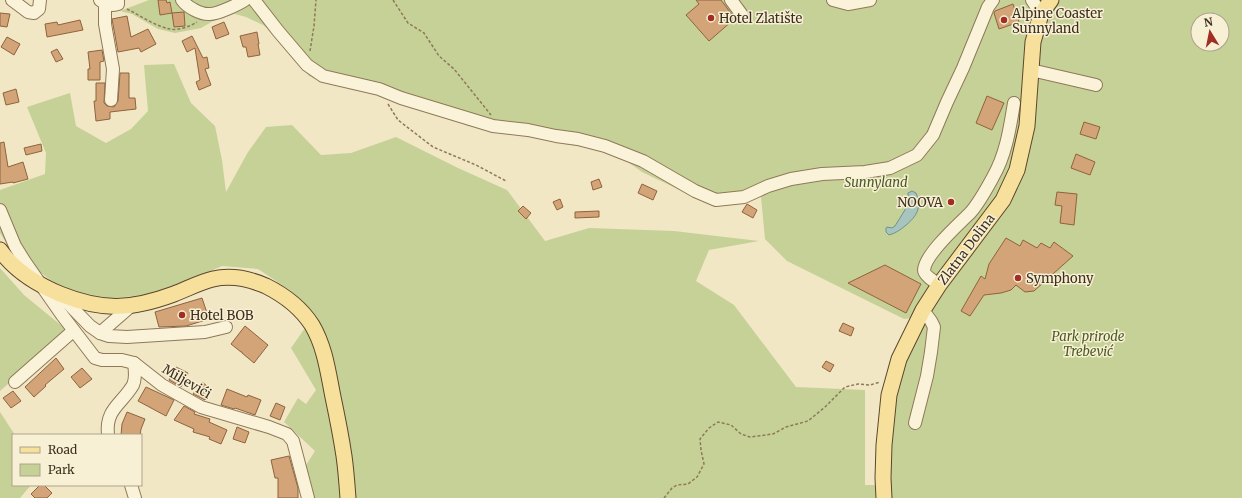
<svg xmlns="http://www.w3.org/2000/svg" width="1242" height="498" font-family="Merriweather,serif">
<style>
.green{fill:#c6d197;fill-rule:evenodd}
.water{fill:#a7c4be;stroke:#6c948d}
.building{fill:#d2a478;stroke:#8f633d}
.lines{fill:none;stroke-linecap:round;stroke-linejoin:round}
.minor-casing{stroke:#8e7959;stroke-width:14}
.major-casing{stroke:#5b462d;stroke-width:17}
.path{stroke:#8e7959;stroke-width:1.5;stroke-dasharray:3 2;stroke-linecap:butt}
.minor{stroke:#fbf3d9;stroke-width:12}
.major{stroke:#f6e09b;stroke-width:15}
.poi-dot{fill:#a12d25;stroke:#f8f0d5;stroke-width:1.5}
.labels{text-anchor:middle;stroke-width:3;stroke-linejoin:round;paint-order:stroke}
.poi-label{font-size:13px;fill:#3d2f1e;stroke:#f8f0d5;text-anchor:start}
.park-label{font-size:13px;font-style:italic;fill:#495b23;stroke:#f8f0d5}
.street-label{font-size:13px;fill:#3d2f1e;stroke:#f8f0d5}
</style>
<rect width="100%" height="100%" fill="#f1e7c5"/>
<!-- green -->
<g class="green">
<path d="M149,0H1242V498H307L301,473L315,451L284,422L298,398L306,404L316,390L291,348L314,315L291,291L258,269L222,266L173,288L150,294L108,299L76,294L49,279L10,249L0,233V190L45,174L46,153L27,107L70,93L76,126L106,143L131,129L148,111L144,65L174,64L191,103L215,126L222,160L226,192L248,152L266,127L292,125L321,155L351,153L396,137L458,168L507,190L545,241L589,228L674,231L759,241L709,250L696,281L734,305L796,387L865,390V485H882L889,401L945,271L929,286L911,318L904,319L787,261L765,239L761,197L753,195L704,200L686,193L642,172L618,155L584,147L564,144L551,140L468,126L442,114L348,85L317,80L309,76L272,32L263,25L246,17L235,14L228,15L220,17L201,28L175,33L158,29L132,14L120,11ZM1198,20H1222V44H1198Z"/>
<polygon points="0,268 24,295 68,331 0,391"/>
<polygon points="0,412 15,435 13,435 13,485 31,485 20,498 0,498"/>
</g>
<!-- water -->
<path class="water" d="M912,191L916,193C922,208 917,216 905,226C900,230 896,233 889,235L886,232V228L887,227L892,228L895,226L908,205V193Z"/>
<!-- building -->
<g class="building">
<polygon points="158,0 166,0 167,3 170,2 172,13 160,15"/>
<polygon points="696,0 721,0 733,16 732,21 709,41 686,15 699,4"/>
<polygon points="1013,4 1019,22 999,29 994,13 995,11"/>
<polygon points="184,12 185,26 174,27 172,13"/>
<polygon points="0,13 10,14 7,27 0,26"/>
<polygon points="127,16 131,37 148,29 156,44 141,52 139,48 118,52 112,19"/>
<polygon points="80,20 83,30 47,37 45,24 57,22 58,25"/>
<polygon points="224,22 229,34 216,39 212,27"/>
<polygon points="257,32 259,44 258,44 260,55 248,57 246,47 243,47 240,36"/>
<polygon points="192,36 203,58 207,57 209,68 205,69 211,85 199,90 196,82 200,80 195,48 187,52 182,41"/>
<polygon points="7,37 20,44 14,55 1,47"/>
<polygon points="57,49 63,59 56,62 51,52"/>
<polygon points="102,50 104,61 100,62 100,80 88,80 88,69 90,69 88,52"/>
<polygon points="120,73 129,73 129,98 135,98 136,109 110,112 110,119 96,121 94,101 96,101 96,83 105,83 104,103 107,106 114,107 118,101"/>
<polygon points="16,89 19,102 6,105 3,93"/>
<polygon points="987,96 1004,103 992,130 976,123"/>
<polygon points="1084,122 1100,127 1096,139 1080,134"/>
<polygon points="4,142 8,167 23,162 28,179 13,183 13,182 0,184 0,143"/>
<polygon points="41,144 42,151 26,155 24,148"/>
<polygon points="1076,154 1095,162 1090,175 1071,168"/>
<polygon points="599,179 602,187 593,190 591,182"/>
<polygon points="642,184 657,191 653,200 638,193"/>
<polygon points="1057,192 1077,194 1074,225 1060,223 1062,206 1055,205"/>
<polygon points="560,199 563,207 557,210 553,202"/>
<polygon points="747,204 757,210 753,218 742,212"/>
<polygon points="523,206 531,213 526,219 518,211"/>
<polygon points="599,211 599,217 575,218 575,212"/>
<polygon points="1006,238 1020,246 1023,240 1037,248 1041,243 1050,248 1054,242 1073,256 1034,291 1025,292 1016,285 1011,290 1001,293 984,295 970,316 961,311 981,276 985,279 989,264"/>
<polygon points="885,265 921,284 906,313 848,283"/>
<polygon points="202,298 209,319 186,326 159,327 155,312"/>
<polygon points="843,323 854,328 851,336 839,331"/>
<polygon points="245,326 268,345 254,363 242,353 242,352 241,352 231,344"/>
<polygon points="56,358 64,369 45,385 46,386 34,397 25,387"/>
<polygon points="826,361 834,365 830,372 822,367"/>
<polygon points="176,367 188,373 181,387 169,380"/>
<polygon points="82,368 92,379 80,388 71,377"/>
<polygon points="202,382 212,390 205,400 193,394"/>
<polygon points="146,387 174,400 166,416 138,401"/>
<polygon points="227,389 247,397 248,395 261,400 255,415 235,408 234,409 221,405"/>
<polygon points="13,391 21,401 11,408 3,398"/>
<polygon points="276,403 285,407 280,420 270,416"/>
<polygon points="184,406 195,412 194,414 210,419 209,422 227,430 221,444 209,439 210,437 193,432 194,429 174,420"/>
<polygon points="127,412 145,419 141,429 140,435 121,435 122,424"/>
<polygon points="237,427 249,432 245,443 233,439"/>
<polygon points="289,456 298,488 298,498 278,498 278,478 275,478 271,460"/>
<polygon points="40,485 44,485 52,493 47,498 35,498 31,494"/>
</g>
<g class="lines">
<defs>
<g id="minor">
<polyline points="12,0 28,12 34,13 39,9 40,0"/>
<path d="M100,0C107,5 111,6 118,4V0"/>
<path d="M182,0C187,7 201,15 210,14C218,14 239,4 245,0"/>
<polyline points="254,0 278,31 307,65 323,76 379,89 401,98 493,126 528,130 556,136 578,139 605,146 643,161 695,191 716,200 744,197 768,186 791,179 822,174 865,172 890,168 917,155 933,135 947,102 963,68 988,7 993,0"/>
<polyline points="731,0 742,15"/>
<polyline points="833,0 848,4 870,0"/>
<polyline points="1032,0 1041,14"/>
<polyline points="105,4 105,24 113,69 111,100"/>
<polyline points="1031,70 1096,85"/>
<polyline points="0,210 15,246 25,262 62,315 95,358 102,360 122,360 134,363 162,385 201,407 269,427 287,434 293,441 308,498"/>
<path d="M939,285C935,282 924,275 924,270C925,254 959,224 970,213C979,203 987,188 993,177C1006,155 1010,127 1014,103"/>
<polyline points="59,294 90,326 100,333 109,336 127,337 205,332 226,327"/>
<polyline points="100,333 131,306"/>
<polyline points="15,382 73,331"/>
<polyline points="915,423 927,376 931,352 934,327 931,321 923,310"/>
<path d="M108,435C105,409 122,404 133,385C136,379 135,370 134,363"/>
<polyline points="131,485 135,498"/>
</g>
<g id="major">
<path d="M0,250C15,271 36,284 60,294C102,311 131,310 174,294C187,289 200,282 213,279C231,275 250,279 266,286C284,295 301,308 312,325C325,347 328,372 333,397C337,416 341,436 344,456C346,470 347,484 348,498"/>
<polyline points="884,498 883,478 884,445 889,395 899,359 923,310 939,285 1003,200 1017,170 1027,126 1033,42 1041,14 1051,0"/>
</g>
</defs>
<!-- minor casing -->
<use href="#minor" class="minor-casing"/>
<!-- major casing -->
<use href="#major" class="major-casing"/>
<!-- path -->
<g class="path">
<polyline points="393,0 408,23 424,33 439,56 454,69 491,115"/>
<path d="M127,9C141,16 155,26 170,29C178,31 191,26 197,22"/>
<polyline points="310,51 314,26 316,0"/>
<polyline points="388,104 398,120 433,147 476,165 506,181"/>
<polyline points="664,498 672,488 677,485 688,484 697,477 704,464 701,450 700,439 709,428 718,422 731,425 741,434 750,437 773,434 786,427 808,421 825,407 845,387 858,384 870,385 880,382"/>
</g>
<!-- minor -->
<use href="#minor" class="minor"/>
<!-- major -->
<use href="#major" class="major"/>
</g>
<!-- markers -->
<g class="poi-dot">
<circle cx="711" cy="18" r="4"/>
<circle cx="1004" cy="20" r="4"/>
<circle cx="951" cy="202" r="4"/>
<circle cx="1018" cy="278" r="4"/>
<circle cx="182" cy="315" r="4"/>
</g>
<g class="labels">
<!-- poi labels -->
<g class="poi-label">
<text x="1012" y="18">Alpine Coaster<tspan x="1012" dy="15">Sunnyland</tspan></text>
<text x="719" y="23">Hotel Zlatište</text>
<text x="943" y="207" text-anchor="end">NOOVA</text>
<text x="1026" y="283">Symphony</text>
<text x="190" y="320">Hotel BOB</text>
</g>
<!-- park labels -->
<g class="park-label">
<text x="876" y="187">Sunnyland</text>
<text x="1088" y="341">Park prirode<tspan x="1088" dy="15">Trebević</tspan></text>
</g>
<!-- street labels -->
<g class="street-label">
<text transform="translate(966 249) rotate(-53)" y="5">Zlatna Dolina</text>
<text transform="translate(187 381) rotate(30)" y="5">Miljevići</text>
</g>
</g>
<!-- legend -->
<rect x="12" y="434" width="130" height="52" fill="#f8f0d5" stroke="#ada38c"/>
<rect x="20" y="447" width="20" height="6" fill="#f6e09b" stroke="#ada38c"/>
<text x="48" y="454" font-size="12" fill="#3d2f1e">Road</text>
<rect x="20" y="464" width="20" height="12" fill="#c6d197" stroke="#ada38c"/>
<text x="48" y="474" font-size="12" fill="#3d2f1e">Park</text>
<!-- north arrow -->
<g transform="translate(1210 32) rotate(350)"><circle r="19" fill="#f8f0d5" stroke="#ada38c"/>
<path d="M0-3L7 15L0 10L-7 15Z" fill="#a12d25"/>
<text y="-6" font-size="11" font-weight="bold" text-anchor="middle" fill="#3d2f1e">N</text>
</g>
</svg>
